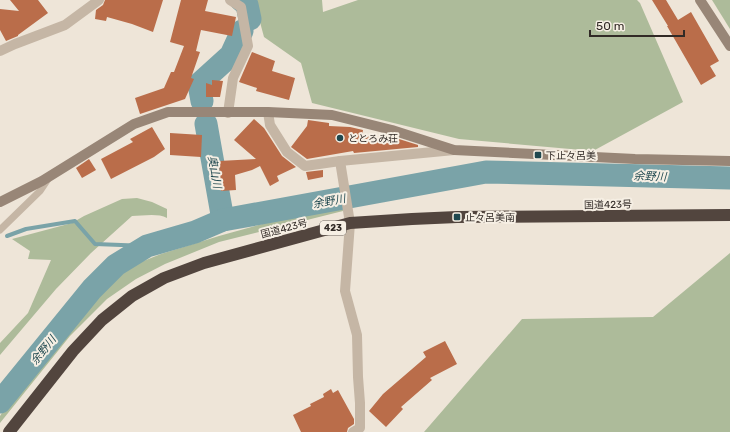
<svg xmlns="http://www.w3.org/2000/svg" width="730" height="432" font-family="Rubik,'Noto Sans JP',sans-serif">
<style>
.green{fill:#adbb9a}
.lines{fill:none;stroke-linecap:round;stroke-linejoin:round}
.stream{stroke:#7aa3a8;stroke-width:4}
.river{stroke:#7aa3a8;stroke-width:23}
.building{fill:#ba6d4a}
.lane{stroke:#c5b6a5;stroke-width:7}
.street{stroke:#c5b6a5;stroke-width:10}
.secondary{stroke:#988677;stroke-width:10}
.highway{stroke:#52453e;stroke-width:12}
.poi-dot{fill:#1f484f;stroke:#f6efe4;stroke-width:1.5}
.labels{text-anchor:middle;stroke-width:4;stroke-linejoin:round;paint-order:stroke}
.shield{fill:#f6efe4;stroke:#6c655f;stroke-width:1}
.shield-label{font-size:9px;font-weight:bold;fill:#312a26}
.poi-label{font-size:10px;fill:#312a26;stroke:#f6efe4;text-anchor:start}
.street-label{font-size:10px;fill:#312a26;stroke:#f6efe4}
.water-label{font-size:11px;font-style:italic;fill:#1f484f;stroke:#f6efe4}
</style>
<rect width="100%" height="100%" fill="#eee5d8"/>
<!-- green -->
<g class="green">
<polygon points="254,0 322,0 323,12 358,0 637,0 640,3 683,102 593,151 459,139 312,103 301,63 264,37"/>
<polygon points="712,0 730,0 730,29"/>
<path d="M137,198L152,202L167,209V218C158,213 142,216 132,216L91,253L56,289L0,355V343L28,313L51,260L28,259L30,251L12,239L72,223L84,216L122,199Z"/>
<polygon points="342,200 343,211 219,242 165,264 136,279 107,299 70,336 0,423 0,416 15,393 35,366 77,317 114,276 141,262 161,254 219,236 266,223 326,203"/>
<polygon points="730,253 730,432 424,432 522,319 653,317"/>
</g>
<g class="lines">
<!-- stream -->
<polyline class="stream" points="7,236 26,229 75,221 95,244 147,246"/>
<!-- river -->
<g class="river">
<polyline points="241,0 247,5 250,19"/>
<polyline points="202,101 199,84 231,55 242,31"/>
<polyline points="206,124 223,220"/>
<polyline points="0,402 92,289 116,265 147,246 195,232 223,220 486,172 730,178"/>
</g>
</g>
<!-- building -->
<g class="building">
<polygon points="10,0 38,0 48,13 18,35 18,36 6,41 0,30 0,9 19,11"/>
<polygon points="105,0 163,0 153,32 132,24 107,17 106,21 95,19 96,10 103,5"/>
<polygon points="181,0 208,0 205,11 236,17 232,36 201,30 196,51 200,52 191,78 194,79 185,99 140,114 135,98 164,88 171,72 174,72 184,46 170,42"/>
<polygon points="652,0 666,0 678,20 691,12 719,61 710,66 716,76 701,85 667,26 668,26"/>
<polygon points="252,52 275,61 272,71 295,78 289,100 256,91 257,88 239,82"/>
<polygon points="212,80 223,81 220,97 206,97 206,83 212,85"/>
<polygon points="254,119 264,128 282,156 296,167 277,176 279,181 270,186 260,166 252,170 235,175 236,190 221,191 219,161 256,159 234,140"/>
<polygon points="308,120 329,123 329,126 350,127 363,130 362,136 399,139 418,145 418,147 354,153 353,151 307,159 291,147 307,126"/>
<polygon points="152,127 165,149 154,157 111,179 101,159 133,142 130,139"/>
<polygon points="170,133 202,135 201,157 170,155"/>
<polygon points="89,159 96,170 82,178 76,168"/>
<polygon points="323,170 323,177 308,180 306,172"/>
<polygon points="445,341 457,364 430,378 432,380 401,407 403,409 386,427 369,411 383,394 426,357 423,352"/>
<polygon points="331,389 333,393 338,390 354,419 354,424 348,428 347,432 301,432 293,415 311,406 310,404 324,397 323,394"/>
</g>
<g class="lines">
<!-- lane -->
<polyline class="lane" points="0,230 40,191 48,179"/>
<!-- street -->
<g class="street">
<polyline points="0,51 15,44 65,25 99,0"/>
<polyline points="268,112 270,125 287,152 305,166 340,161 454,150"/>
<polyline points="228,113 233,78 248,46 241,7 230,0"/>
<polyline points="340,161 350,223 345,291 357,335 358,377 360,403 360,428 353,432"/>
</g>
<!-- secondary -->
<g class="secondary">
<polyline points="700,0 730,46"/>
<polyline points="0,202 42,181 134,124 168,112 268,112 332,115 392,130 454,150 635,159 730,161"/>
</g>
<!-- highway -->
<polyline class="highway" points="9,432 73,351 102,320 132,296 164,278 204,263 350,223 412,219 457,217 730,215"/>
</g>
<!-- markers -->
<g class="poi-dot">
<circle cx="340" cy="138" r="4"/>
<rect x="534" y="151" width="8" height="8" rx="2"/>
<rect x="453" y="213" width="8" height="8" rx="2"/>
</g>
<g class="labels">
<!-- shield labels -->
<rect class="shield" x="320" y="221" width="26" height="14" rx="3"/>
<g class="shield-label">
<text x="333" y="231">423</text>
</g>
<!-- poi labels -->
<g class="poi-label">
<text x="348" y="142">ととろみ荘</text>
<text x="546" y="159">下止々呂美</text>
<text x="465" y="221">止々呂美南</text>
</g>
<!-- street labels -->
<g class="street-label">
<text transform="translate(608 204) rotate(-1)" y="4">国道423号</text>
<text transform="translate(284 228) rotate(-15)" y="4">国道423号</text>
</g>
<!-- water labels -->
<g class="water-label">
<text transform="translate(215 172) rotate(80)" y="4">奥山川</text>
<text transform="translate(650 176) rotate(2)" y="4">余野川</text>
<text transform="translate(329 201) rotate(-11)" y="4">余野川</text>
<text transform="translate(43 350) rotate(-51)" y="4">余野川</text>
</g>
</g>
<!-- scale -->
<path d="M590 30v6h94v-6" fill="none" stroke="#312a26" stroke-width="2"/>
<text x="596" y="30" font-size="12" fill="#312a26" stroke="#f6efe4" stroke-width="3" paint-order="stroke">50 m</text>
</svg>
